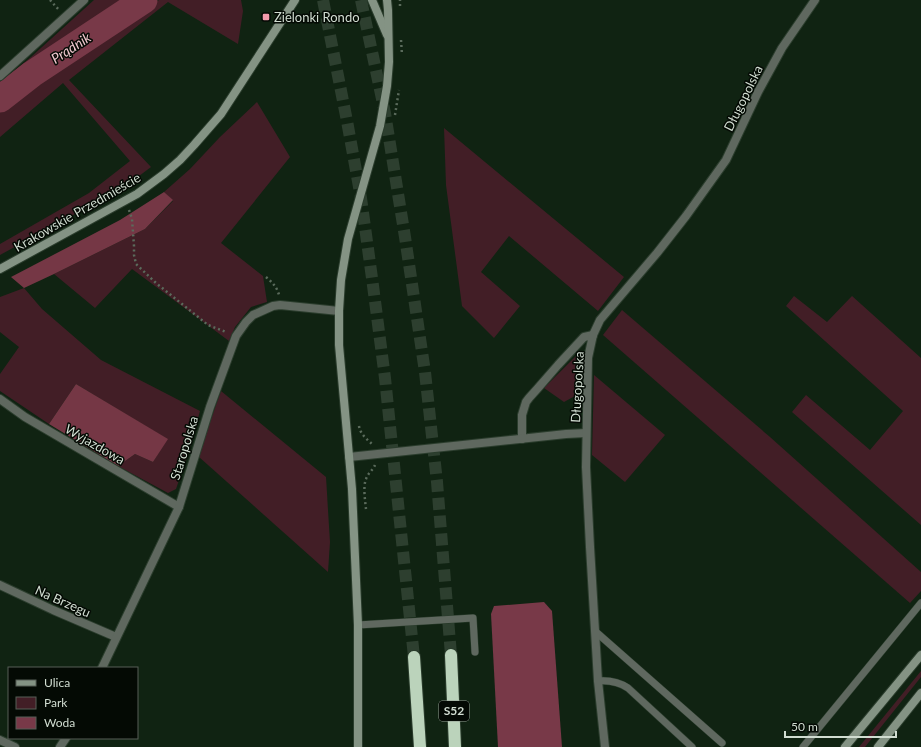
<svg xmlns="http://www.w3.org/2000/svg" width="921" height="747" font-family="Lato,sans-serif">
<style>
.green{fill:#421e26}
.forest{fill:#753745}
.water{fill:#783948}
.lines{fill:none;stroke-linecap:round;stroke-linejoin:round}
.river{stroke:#783948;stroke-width:27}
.highway-tunnel{stroke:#2d3f2f;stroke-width:12;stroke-dasharray:12 6;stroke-linecap:butt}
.lane-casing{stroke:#2b3d2d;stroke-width:8}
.street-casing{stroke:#2b3d2d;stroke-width:10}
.secondary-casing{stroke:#2b3d2d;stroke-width:10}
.highway-casing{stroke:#2b3d2d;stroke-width:14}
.path{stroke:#5b6b5c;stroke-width:2.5;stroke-dasharray:2 3;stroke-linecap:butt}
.lane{stroke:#5f685f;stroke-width:7}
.street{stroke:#5f685f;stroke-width:8}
.secondary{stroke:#849384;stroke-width:8}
.highway{stroke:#bbd3bb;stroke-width:12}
.poi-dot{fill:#f39aab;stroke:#040a04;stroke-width:1.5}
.labels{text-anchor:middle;stroke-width:3;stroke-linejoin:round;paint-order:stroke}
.shield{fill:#040a04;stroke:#949e94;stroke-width:1}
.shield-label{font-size:12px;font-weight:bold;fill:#d1ddd1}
.poi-label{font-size:13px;fill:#d1ddd1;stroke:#040a04;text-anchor:start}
.street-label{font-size:13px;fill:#d1ddd1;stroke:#040a04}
.water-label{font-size:14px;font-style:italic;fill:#f2c9d0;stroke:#040a04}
</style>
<rect width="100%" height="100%" fill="#102312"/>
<!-- green -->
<g class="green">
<polygon points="94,0 132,0 89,29 0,91 0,83 31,57"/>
<polygon points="159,0 241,0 243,11 238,44 168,2 69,80 151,167 135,179 117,191 0,255 0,244 89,193 130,161 63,83 0,137 0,112 16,99"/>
<polygon points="257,102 290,157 221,243 263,276 267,302 251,307 235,327 229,341 132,269 95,308 54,274 145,229 173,201 164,192 190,169 220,137"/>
<polygon points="444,128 624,277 598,311 509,236 481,272 520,306 494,338 462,306 446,185"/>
<polygon points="24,288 42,309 101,360 200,411 189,450 176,489 168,493 118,466 135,454 153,462 167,439 76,384 49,424 0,391 0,374 19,347 0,332 0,297"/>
<polygon points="794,296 827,322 852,296 921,358 921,525 792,412 806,395 870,450 903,411 786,306"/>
<polygon points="622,310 770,437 921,572 921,591 910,603 603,335"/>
<polygon points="576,356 575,396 564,402 544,388"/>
<polygon points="594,375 665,435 625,482 592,455"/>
<polygon points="221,391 326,477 330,542 328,572 199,457 206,433"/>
<polygon points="921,671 921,677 865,747 859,747"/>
</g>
<!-- forest -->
<g class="forest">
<polygon points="164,192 173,200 145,229 54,274 24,288 11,277 120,220"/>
<polygon points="76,384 168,439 153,462 135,454 118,466 49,424"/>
</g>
<!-- water -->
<polygon class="water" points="544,602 552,611 562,747 498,747 491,614 494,606"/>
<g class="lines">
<!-- river -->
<polyline class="river" points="0,99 32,74 144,0"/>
<!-- highway-tunnel -->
<g class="highway-tunnel">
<polyline points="323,0 347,121 361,198 372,278 385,378 414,657"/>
<polyline points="361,0 385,113 405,237 425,372 437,482 451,655"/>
</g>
<defs>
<g id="lane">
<polyline points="358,625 473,618 475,652"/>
<polyline points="596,632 722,743"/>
<path d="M598,681C610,680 619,682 628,688L692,747"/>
<polyline points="803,747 921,603"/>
</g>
<g id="street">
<polyline points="0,76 84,0"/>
<polyline points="0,399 25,417 179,507"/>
<polyline points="522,439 522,415 526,402 529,398 538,388 558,365 584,337 593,335"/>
<polyline points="349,457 566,434 586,433"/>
<polyline points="0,585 53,610 116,637"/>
<polyline points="102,668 179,507 210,407 236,336 246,322 253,315 273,306 280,305 339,311"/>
<polyline points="0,740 15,747"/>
<polyline points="60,747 66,738"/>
<polyline points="605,747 598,681 590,547 586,467 588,358 593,335 600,320 657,253 686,216 726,160 758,92 782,48 815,0"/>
</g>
<g id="secondary">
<polyline points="372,0 387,35"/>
<polyline points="0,269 137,194 164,174 180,160 194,145 221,114 295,0"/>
<polyline points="358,747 358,625 352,489 339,345 339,311 341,280 348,239 380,126 387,86 389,62 388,10 387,0"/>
<polyline points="845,747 921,655"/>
<polyline points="878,747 921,693"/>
</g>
<g id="highway">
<polyline points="451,655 455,747"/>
<polyline points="414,657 420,747"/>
</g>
</defs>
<!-- lane casing -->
<use href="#lane" class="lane-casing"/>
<!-- street casing -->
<use href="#street" class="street-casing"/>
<!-- secondary casing -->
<use href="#secondary" class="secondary-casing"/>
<!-- highway casing -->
<use href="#highway" class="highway-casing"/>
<!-- path -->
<g class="path">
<polyline points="50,0 59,10"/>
<polyline points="400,6 400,0"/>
<polyline points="401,40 402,55"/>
<polyline points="395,115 399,90"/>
<polyline points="129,210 132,219 134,246 134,255 136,264 156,283 208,325 226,332"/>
<path d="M266,277C272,282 277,287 279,295"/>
<path d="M359,426C360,434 367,439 372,444"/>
<path d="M366,509C365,500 363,486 366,479C368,473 373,470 375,465"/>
</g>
<!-- lane -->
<use href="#lane" class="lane"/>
<!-- street -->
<use href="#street" class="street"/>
<!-- secondary -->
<use href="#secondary" class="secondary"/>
<!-- highway -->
<use href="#highway" class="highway"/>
</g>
<!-- markers -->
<rect class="poi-dot" x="262" y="13" width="8" height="8" rx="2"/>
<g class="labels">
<!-- shield labels -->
<rect class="shield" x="439" y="701" width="30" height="20" rx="3"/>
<g class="shield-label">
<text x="454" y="715">S52</text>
</g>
<!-- poi labels -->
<g class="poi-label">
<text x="274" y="22">Zielonki Rondo</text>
</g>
<!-- street labels -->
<g class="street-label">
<text transform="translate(743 98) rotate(-64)" y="5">Długopolska</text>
<text transform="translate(77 212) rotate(-30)" y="5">Krakowskie Przedmieście</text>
<text transform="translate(577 387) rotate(-87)" y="5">Długopolska</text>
<text transform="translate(95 444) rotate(30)" y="5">Wyjazdowa</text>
<text transform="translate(184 448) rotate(-73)" y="5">Staropolska</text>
<text transform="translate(63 601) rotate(24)" y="5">Na Brzegu</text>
</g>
<!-- water labels -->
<g class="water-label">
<text transform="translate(71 48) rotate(-33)" y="5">Prądnik</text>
</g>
</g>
<!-- legend -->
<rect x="8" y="667" width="130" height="72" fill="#040a04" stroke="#565e56"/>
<rect x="16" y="680" width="20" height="6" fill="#849384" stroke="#565e56"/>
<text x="44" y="687" font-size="12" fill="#d1ddd1">Ulica</text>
<rect x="16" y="697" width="20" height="12" fill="#421e26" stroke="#565e56"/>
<text x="44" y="707" font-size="12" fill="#d1ddd1">Park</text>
<rect x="16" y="717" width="20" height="12" fill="#783948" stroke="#565e56"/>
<text x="44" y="727" font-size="12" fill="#d1ddd1">Woda</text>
<!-- scale -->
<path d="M785 731v6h111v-6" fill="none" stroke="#d1ddd1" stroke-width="2"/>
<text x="791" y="731" font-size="12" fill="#d1ddd1" stroke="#040a04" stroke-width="3" paint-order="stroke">50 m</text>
</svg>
